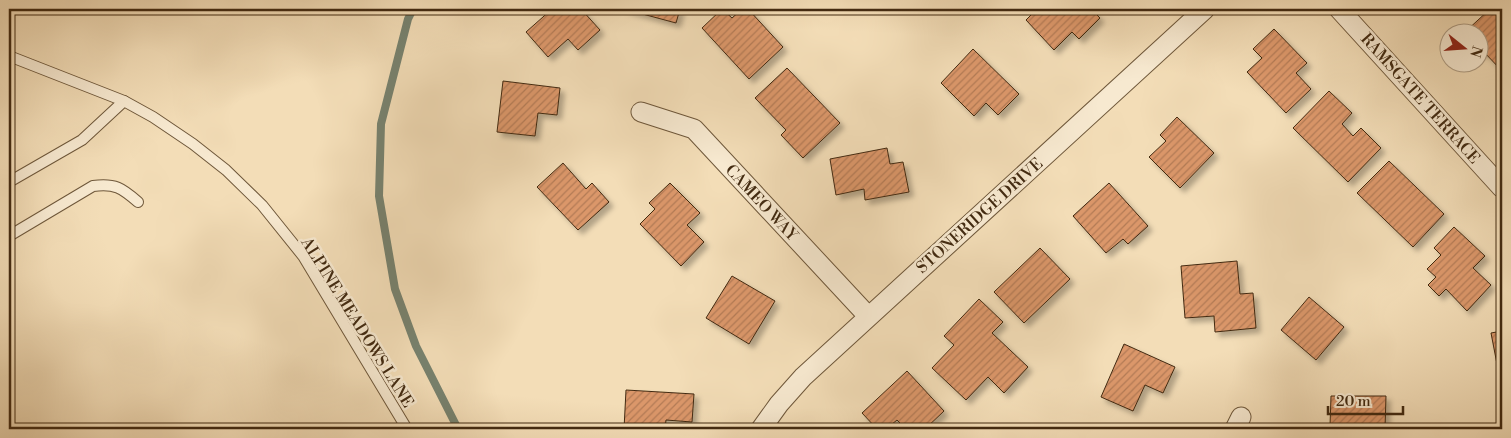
<svg xmlns="http://www.w3.org/2000/svg" width="1511" height="438" font-family="'Libre Bodoni',serif">
<style>
.lines{fill:none;stroke-linecap:round;stroke-linejoin:round}
.stream{stroke:#77826f;stroke-width:8}
.building{fill:url(#building-hatch);stroke:#422a11;filter:url(#shadow)}
.lane-casing{stroke:#6e573a;stroke-width:12}
.street-casing{stroke:#6e573a;stroke-width:21}
.lane{stroke:#f7e9d0;stroke-width:10}
.street{stroke:#f7e9d0;stroke-width:19}
.labels{text-anchor:middle;stroke-width:5;stroke-linejoin:round;paint-order:stroke}
.street-label{font-size:16px;fill:#422a11;stroke:#f7e9d0}
</style>
<defs>
<pattern id="building-hatch" width="6" height="6" patternUnits="userSpaceOnUse" patternTransform="scale(1.25)"><rect width="6" height="6" fill="#db976a"/><path d="M-1 1l2-2M0 6l6-6M5 7l2-2" fill="none" stroke="#b37b56"/></pattern>
<filter id="shadow"><feDropShadow dx="4.5" dy="4.5" stdDeviation="2.5" flood-color="#0004"/></filter>
</defs>
<rect width="100%" height="100%" fill="#f3ddb7"/>
<filter id="stains"><feTurbulence type="fractalNoise" baseFrequency=".004" numOctaves="4"/><feColorMatrix values="0 0 0 0 .2 0 0 0 0 .09 0 0 0 0 .02 0 0 0 .5 -.17"/></filter>
<radialGradient id="worn" r=".72"><stop offset=".6" stop-color="#630" stop-opacity="0"/><stop offset="1" stop-color="#630" stop-opacity=".3"/></radialGradient>
<g class="lines">
<!-- stream -->
<polyline class="stream" points="413,9 408,19 381,124 379,196 395,289 416,346 458,429"/>
</g>
<!-- building -->
<g class="building">
<polygon points="552,9 581,9 600,30 578,50 568,39 548,57 526,32"/>
<polygon points="624,9 680,9 676,23"/>
<polygon points="722,9 732,18 742,9 748,9 783,47 749,79 702,28"/>
<polygon points="1037,9 1091,9 1100,18 1079,39 1072,32 1054,50 1026,20"/>
<polygon points="1490,9 1500,9 1502,11 1502,71 1483,51 1478,55 1478,32 1465,32"/>
<polygon points="1274,29 1307,63 1296,73 1311,89 1286,113 1247,72 1262,58 1253,49"/>
<polygon points="973,49 1019,94 998,115 986,103 974,116 941,83"/>
<polygon points="787,68 840,123 803,158 781,135 786,130 755,98"/>
<polygon points="503,81 560,88 557,115 538,113 535,136 497,132"/>
<polygon points="1329,91 1352,113 1342,124 1353,136 1361,128 1381,148 1348,182 1293,128"/>
<polygon points="1177,117 1214,153 1180,188 1149,157 1166,141 1160,135"/>
<polygon points="887,148 890,164 903,162 909,192 865,200 864,189 836,195 830,159"/>
<polygon points="1389,161 1444,214 1413,247 1357,193"/>
<polygon points="563,163 586,189 592,183 609,202 578,230 537,187"/>
<polygon points="670,183 700,213 687,225 704,242 681,266 640,224 655,209 649,203"/>
<polygon points="1109,183 1148,226 1128,244 1123,239 1106,253 1073,216"/>
<polygon points="1454,227 1485,256 1473,268 1491,285 1467,311 1446,289 1439,296 1428,285 1436,277 1427,269 1441,255 1434,248"/>
<polygon points="1040,248 1070,279 1024,323 994,292"/>
<polygon points="1237,261 1240,294 1253,293 1256,328 1215,332 1214,316 1185,318 1181,266"/>
<polygon points="732,276 775,301 749,344 706,318"/>
<polygon points="1309,297 1344,327 1316,360 1281,330"/>
<polygon points="979,299 1003,322 992,333 1028,367 1004,393 988,377 966,400 932,368 954,345 944,336"/>
<polygon points="1502,331 1502,390 1491,333"/>
<polygon points="1124,344 1175,367 1163,393 1145,385 1133,411 1101,397"/>
<polygon points="907,371 944,411 925,429 906,429 897,420 886,429 877,429 862,413"/>
<polygon points="626,390 694,394 692,422 666,420 665,429 624,429"/>
<polygon points="1331,396 1386,396 1385,429 1348,429 1348,426 1330,426"/>
</g>
<g class="lines">
<defs>
<g id="lane">
<polyline points="9,56 124,101 153,117 193,144 226,170 262,205 303,256 407,429"/>
<polyline points="9,182 82,140 124,101"/>
<path d="M9,236L93,186C115,183 122,188 138,202"/>
</g>
<g id="street">
<polyline points="1339,9 1502,188"/>
<polyline points="641,112 694,129 868,316"/>
<polyline points="761,429 779,404 803,377 1205,9"/>
<polyline points="1235,429 1241,417"/>
</g>
</defs>
<!-- lane casing -->
<use href="#lane" class="lane-casing"/>
<!-- street casing -->
<use href="#street" class="street-casing"/>
<!-- lane -->
<use href="#lane" class="lane"/>
<!-- street -->
<use href="#street" class="street"/>
</g>
<g class="labels">
<!-- street labels -->
<g class="street-label">
<text transform="translate(1421 98) rotate(48)" y="6">RAMSGATE TERRACE</text>
<text transform="translate(762 202) rotate(47)" y="6">CAMEO WAY</text>
<text transform="translate(979 215) rotate(-42)" y="6">STONERIDGE DRIVE</text>
<text transform="translate(358 322) rotate(58)" y="6">ALPINE MEADOWS LANE</text>
</g>
</g>
<!-- margin -->
<rect width="1511" height="438" fill="none" stroke="#f3ddb7" stroke-width="30"/>
<rect x="10" y="10" width="1491" height="418" fill="none" stroke="#422a11" stroke-width="2.5"/>
<rect x="15" y="15" width="1481" height="408" fill="none" stroke="#422a11"/>
<!-- north arrow -->
<g transform="translate(1464 48) rotate(107)"><circle r="24" fill="#f7e9d0" stroke="#af9d84"/>
<path d="M0-4L9 19L0 12L-9 19Z" fill="#8f2418"/>
<text y="-8" font-size="14" font-weight="bold" text-anchor="middle" fill="#422a11">N</text>
</g>
<!-- scale -->
<path d="M1328 406v8h75v-8" fill="none" stroke="#422a11" stroke-width="2.5"/>
<text x="1336" y="406" font-size="15" fill="#422a11" stroke="#f7e9d0" stroke-width="4" paint-order="stroke">20 m</text>
<rect width="100%" height="100%" filter="url(#stains)"/>
<rect width="100%" height="100%" fill="url(#worn)"/>
</svg>
